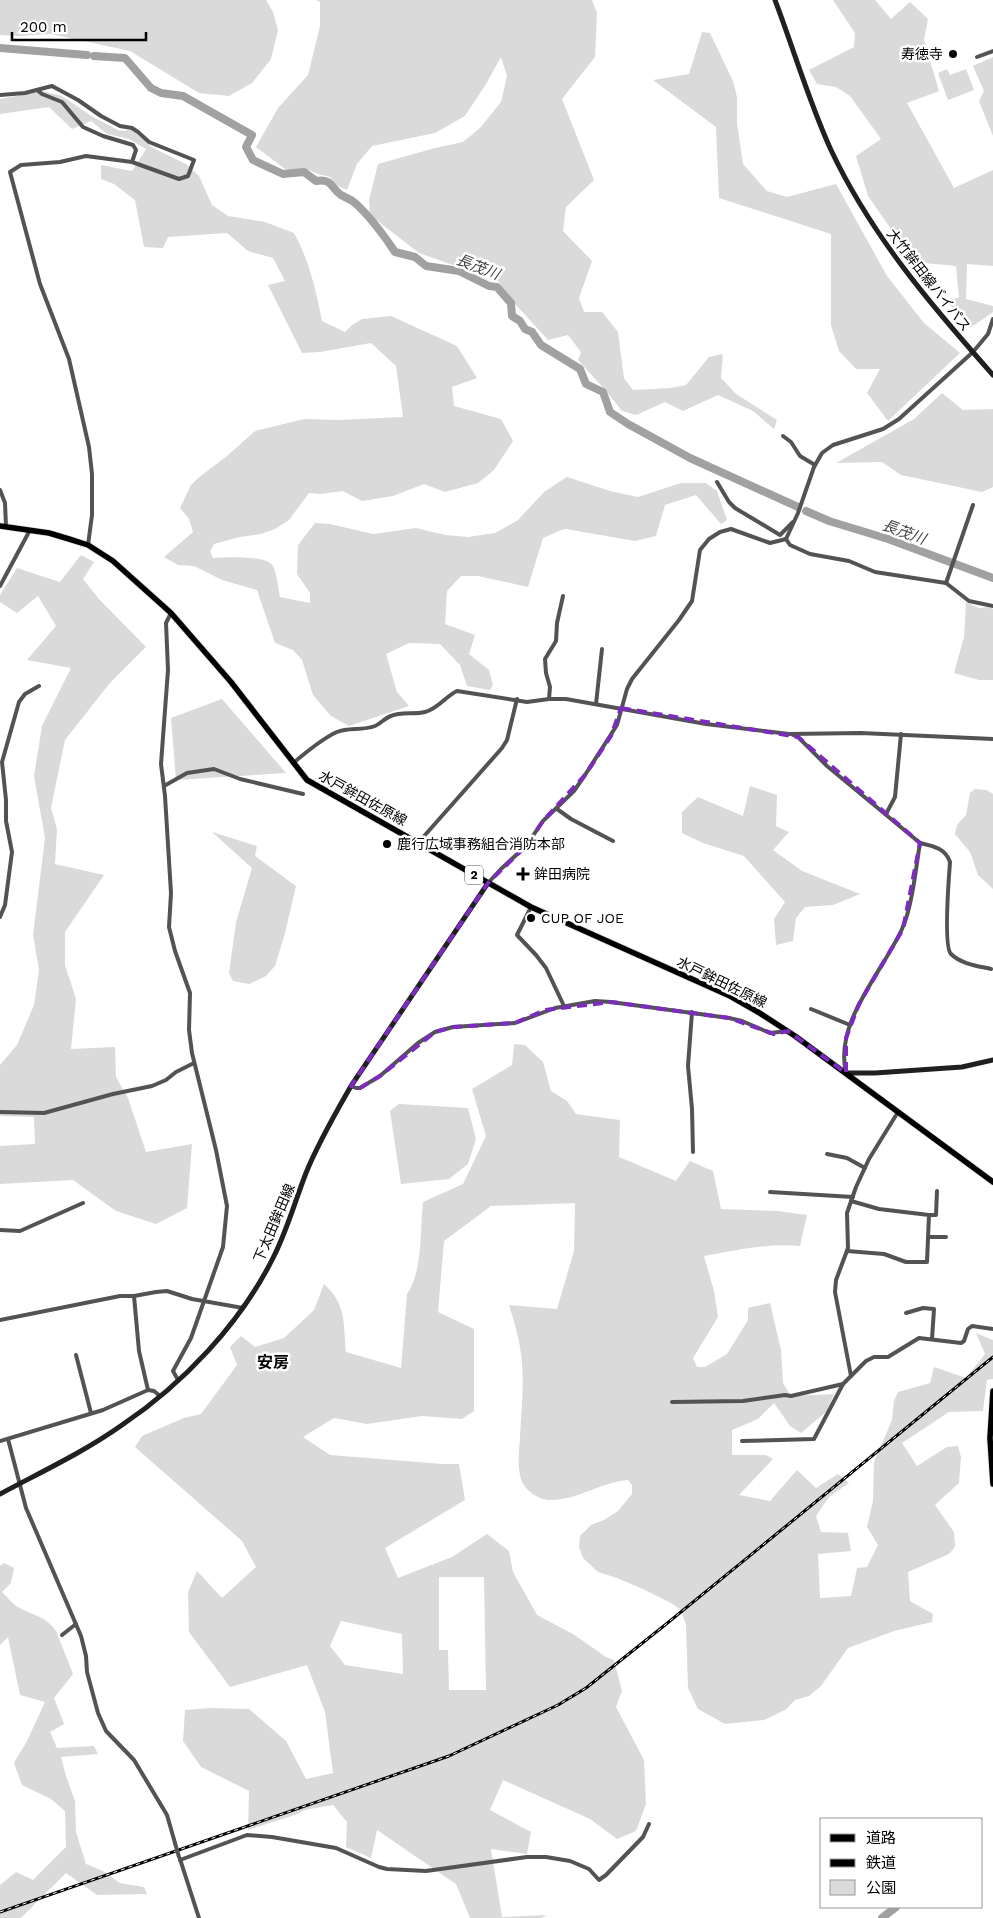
<svg xmlns="http://www.w3.org/2000/svg" width="993" height="1918" font-family="'Work Sans','Noto Sans JP',sans-serif">
<style>
.green{fill:#dadada;fill-rule:evenodd}
.lines{fill:none;stroke-linecap:round;stroke-linejoin:round}
.river{stroke:#a1a1a1;stroke-width:8}
.primary-casing{stroke:#dbdbdb;stroke-width:7}
.street{stroke:#535353;stroke-width:4}
.secondary{stroke:#202020;stroke-width:5}
.primary{stroke:#000;stroke-width:5.5}
.rail-casing{stroke:#000;stroke-width:3}
.rail{stroke:#fff;stroke-width:1;stroke-dasharray:4;stroke-linecap:butt}
.street-bridge{stroke:#535353;stroke-width:4}
.marked{fill:none;stroke:#7b2cbf;stroke-width:4;stroke-dasharray:10 6;stroke-linejoin:round}
.poi-dot{fill:#000;stroke:#fff;stroke-width:2}
.labels{text-anchor:middle;stroke-width:5;stroke-linejoin:round;paint-order:stroke}
.shield{fill:#fff;stroke:#4c4c4c;stroke-width:1}
.shield-label{font-size:12px;font-weight:bold;fill:#000}
.poi-label{font-size:14px;fill:#000;stroke:#fff;text-anchor:start}
.street-label{font-size:14px;fill:#000;stroke:#fff}
.water-label{font-size:15px;font-style:italic;fill:#424242;stroke:#fff}
.quarter-label{font-size:16px;font-weight:bold;fill:#000;stroke:#fff}
</style>
<rect width="100%" height="100%" fill="#fff"/>
<!-- green -->
<g class="green">
<polygon points="0,0 266,0 273,12 278,30 271,59 252,83 229,96 199,93 130,51 51,34 19,36 0,35"/>
<polygon points="316,0 592,0 597,13 595,57 562,99 594,180 566,207 563,231 592,261 579,298 584,312 602,312 618,332 624,378 633,390 671,388 686,385 709,357 723,354 721,378 736,394 777,420 774,429 753,411 718,395 683,411 665,402 636,415 622,411 607,392 578,360 581,352 568,335 548,340 516,305 498,281 419,253 370,215 369,200 378,164 435,148 463,142 480,128 501,102 507,76 501,57 486,84 465,116 435,133 372,146 357,164 347,190 336,185 330,177 318,174 306,169 294,171 285,169 256,147 278,108 308,75 320,26 320,2"/>
<polygon points="833,0 875,0 891,19 910,2 928,19 924,40 939,91 907,103 954,188 993,170 993,266 967,264 966,299 993,306 993,312 970,328 945,299 959,298 956,266 914,262 868,196 856,156 881,139 850,96 836,87 817,84 809,70 854,47 855,33"/>
<polygon points="702,32 710,33 733,81 737,97 737,123 743,164 767,191 787,197 836,184 887,276 924,323 960,353 888,421 867,393 880,369 856,369 839,351 831,325 831,234 719,198 716,127 653,80 689,74"/>
<polygon points="993,57 993,136 979,101 984,91 973,66"/>
<polygon points="947,69 950,75 966,69 974,90 948,100 938,73"/>
<path d="M43,91L62,96L93,117L120,131L132,130L153,148L186,164L199,176L212,205L228,216L265,222L294,233C309,260 316,290 322,321L345,332L352,325L362,319L391,316L457,346L477,378L452,387L454,406L501,419L513,441L494,470L478,483L445,492L424,484L393,496L362,501L343,491L320,494L309,493L289,520L275,529L261,534L240,537L214,544L210,551L213,558C225,557 267,555 273,566C277,574 278,588 280,597L310,603V593L297,574L298,545L315,523L330,524L373,534L416,528L445,535L468,537L495,533L518,520L544,492L567,477L610,491L638,497L681,483H706L717,491L727,520L721,524L696,495L665,505L656,536L635,541L566,529L561,530L543,538L528,587L478,576H461L447,591L445,624L475,635L469,654L489,670L493,685L490,690L467,686L460,665L440,644L409,643L386,654L397,692L409,706L349,726L331,716L313,695L302,660L293,650L275,643L257,590L222,580L194,566L178,565L164,557L193,532L189,519L180,508L191,485L198,478L227,456L255,431L304,419L338,420L403,417L396,366L371,343L320,352L302,353L268,285L285,281L273,258L248,251L227,233L168,237L163,248L144,247L135,200L114,184L101,179V165L132,171L146,149L129,139L107,134L91,121L72,129L49,107L0,114V99Z"/>
<polygon points="942,393 963,410 993,409 993,487 982,492 901,475 882,462 836,463 914,419"/>
<polygon points="81,555 94,562 83,579 99,599 146,647 109,684 65,740 51,808 57,829 55,864 104,875 65,932 65,965 76,999 71,1049 115,1047 116,1077 128,1098 146,1152 192,1144 187,1208 156,1224 116,1211 73,1180 0,1184 0,1146 35,1144 34,1117 0,1116 0,1065 17,1045 34,1005 39,970 33,935 45,838 34,776 42,726 71,668 27,660 56,626 38,596 17,613 0,602 0,595 17,568 60,582"/>
<polygon points="966,602 979,608 988,607 993,609 993,680 979,680 954,673 964,637"/>
<polygon points="222,699 286,773 176,780 171,718"/>
<polygon points="750,786 777,795 776,826 789,832 773,850 802,871 860,894 833,905 805,907 796,918 793,941 776,945 774,919 785,902 744,856 703,843 682,833 682,812 698,797 743,816"/>
<polygon points="975,789 986,790 993,794 993,889 978,875 970,852 955,834 957,825 966,815 970,793"/>
<polygon points="212,832 257,846 255,856 296,886 285,933 275,966 266,976 249,984 233,981 229,973 236,922 252,868"/>
<path d="M514,1044L525,1045L543,1062L551,1091L567,1101L576,1114L620,1120L619,1157L676,1181L690,1161L713,1171L721,1209L778,1211L807,1215L800,1246C767,1243 736,1250 704,1256L714,1291L718,1317L693,1358L697,1367H705L727,1354L748,1320V1308L770,1303L781,1350L783,1383L791,1396L834,1394L826,1412L801,1433L790,1426L774,1403L758,1419L732,1430V1455H766L773,1459L739,1495L770,1501L797,1470L816,1488L838,1474L849,1483L829,1497L816,1516L821,1532L848,1533L851,1551L818,1554L820,1598L851,1596L857,1568L867,1567L878,1545L867,1527L873,1501L874,1462L892,1420L894,1401L898,1392L930,1383L934,1367L966,1378L985,1354L976,1333L993,1340V1379L987,1380L983,1411L949,1412L902,1443L917,1466L947,1447L958,1446L961,1457L959,1483L935,1505L954,1532L955,1547L949,1554L908,1572L910,1601L933,1614L932,1622L894,1631L848,1648L821,1686L809,1696L795,1700L785,1710L764,1720L725,1724L698,1709L688,1688L686,1625L681,1610L671,1603L643,1589L617,1578L598,1572L583,1558L579,1547L580,1536L591,1525L604,1520L618,1511L632,1494V1485L628,1480C601,1482 578,1500 550,1500C539,1500 524,1490 521,1479C517,1465 519,1451 520,1437C521,1413 524,1388 522,1364C521,1344 515,1324 509,1305L557,1309L574,1251L575,1203L491,1206L444,1241L438,1312L474,1329V1411L462,1419L422,1416L367,1424L334,1418L303,1437L330,1455L443,1464H459L465,1500L385,1548L398,1578L452,1557L487,1534L509,1551L513,1572L537,1615L573,1634L606,1657L614,1660L622,1691L616,1707L644,1760L646,1804L636,1831L617,1839L590,1819L503,1780L490,1810L531,1832L527,1854L491,1849L502,1917L547,1915L541,1918H470L456,1884L377,1830L371,1858L346,1847L347,1822L333,1805L305,1810L298,1814L248,1830L249,1791L201,1767L183,1741L185,1710L212,1708L249,1709L286,1741L306,1779L333,1773L325,1712L307,1665L230,1687L189,1632L188,1592L197,1571L222,1598L256,1567L242,1541L135,1447L142,1436L184,1418L201,1414L237,1365L230,1347L241,1336L255,1347L284,1338L314,1310L324,1284C347,1305 343,1323 346,1352L401,1368L407,1294C423,1271 420,1230 423,1202L463,1184L486,1136L472,1089L512,1065ZM439,1577H484L486,1690H449L448,1650H439ZM341,1621L402,1634L403,1674L345,1665L330,1646Z"/>
<polygon points="399,1104 468,1108 476,1139 468,1164 449,1179 401,1184 390,1111"/>
<path d="M4,1563L14,1568L11,1583L2,1592C6,1596 11,1602 16,1606C31,1615 46,1616 56,1631L73,1674L54,1698L64,1724L50,1732L57,1748L94,1746L98,1754L61,1757L66,1776L75,1801L76,1832L86,1864L103,1871L120,1883L144,1887L147,1894L97,1895L66,1873L21,1918H0V1885L16,1872L33,1880L66,1847L65,1811L51,1799L22,1785L14,1763L27,1741L45,1702L20,1695L8,1637L0,1645V1566Z"/>
</g>
<g class="lines">
<!-- river -->
<g class="river">
<polyline points="0,48 87,55"/>
<path d="M94,56L125,58L151,88L161,93L183,96L252,135L246,147L253,160L283,174L304,172L316,181C332,178 331,188 341,195C346,198 351,199 355,203C368,214 386,238 395,252L415,257L426,266L459,271L489,286L497,287L511,303L512,316L520,321L525,329L532,332L541,345L580,369L586,384L603,392L610,412L628,424L690,458L798,507"/>
<polyline points="806,511 829,521 888,539 993,578"/>
<polyline points="882,1918 896,1907"/>
</g>
<defs>
<g id="primary">
<polyline points="0,526 49,533 69,539 88,545 113,561 171,613 231,682 307,780 531,907 730,996 758,1012 795,1036 993,1182"/>
<polyline points="993,1391 990,1438 993,1484"/>
</g>
</defs>
<!-- primary casing -->
<use href="#primary" class="primary-casing"/>
<!-- street -->
<g class="street">
<polyline points="977,57 993,51"/>
<polyline points="37,90 42,94 62,102 83,127 103,136 133,145 136,150 132,162"/>
<polyline points="0,95 25,93 52,86 78,100 101,116 120,126 132,128 138,132 149,142 194,160 188,176 179,179 132,162 86,156 60,162 21,165 10,172 40,284 69,359 89,447 92,474 92,515 88,545"/>
<polyline points="783,436 791,442 800,456 815,465"/>
<polyline points="717,482 729,502 735,508 780,535 793,522"/>
<polyline points="0,490 5,503 6,526"/>
<polyline points="786,539 790,545 810,554 849,561 875,572 946,583 969,601 993,606"/>
<polyline points="946,583 973,505"/>
<polyline points="0,586 30,530"/>
<polyline points="171,613 166,623 168,670 161,764 165,796 171,893 169,927 175,951 190,993 189,1030 192,1053 216,1150 227,1206 223,1247 191,1338 173,1371 178,1380"/>
<polyline points="549,699 550,687 546,673 545,659 556,641 557,623 563,596"/>
<polyline points="596,704 602,649"/>
<path d="M793,735L798,737L827,766L920,843C933,846 945,848 950,862C949,877 943,946 951,954C961,964 978,966 991,969"/>
<path d="M293,763C307,752 321,739 337,732C349,727 362,731 375,726C380,724 385,718 391,716C401,711 414,715 425,712C438,709 446,696 457,691L527,702L549,699H566L706,724L789,734L861,733L993,739"/>
<polyline points="164,786 187,773 214,769 240,779 303,794"/>
<polyline points="557,809 571,819 613,841"/>
<polyline points="886,814 895,797 901,734"/>
<polyline points="418,843 502,748 507,740 517,699"/>
<polyline points="488,883 501,869 526,846 543,821 574,791 585,775 617,725 627,689 632,679 679,620 692,601 700,550 709,539 720,532 731,529 770,543 786,539 798,513 814,467 822,453 833,445 883,429 899,419 973,352 988,334 993,319"/>
<polyline points="531,907 517,935 536,955 546,968 564,1006"/>
<polyline points="0,917 5,905 12,852 6,821 6,800 2,762 19,702 25,694 39,686"/>
<polyline points="811,1009 850,1025"/>
<polyline points="692,1012 688,1066 692,1109 693,1152"/>
<path d="M846,1073C834,1022 882,973 902,929C912,908 916,867 920,843"/>
<polyline points="351,1086 356,1088 360,1088 380,1076 418,1043 435,1032 453,1027 515,1023 555,1008 595,1001 611,1002 729,1018 742,1021 770,1033 788,1031"/>
<polyline points="0,1112 44,1113 113,1094 152,1086 166,1080 176,1072 194,1063"/>
<polyline points="827,1154 847,1158 865,1168"/>
<polyline points="770,1192 853,1197"/>
<polyline points="929,1215 936,1215 937,1191"/>
<polyline points="0,1230 20,1231 83,1203"/>
<polyline points="928,1237 946,1237"/>
<polyline points="847,1251 884,1254 906,1262 927,1262 929,1215 879,1209 851,1201"/>
<polyline points="134,1296 139,1351 148,1390"/>
<polyline points="906,1313 923,1308 934,1309 932,1339"/>
<polyline points="0,1320 120,1296 134,1296 156,1292 167,1291 192,1299 243,1308"/>
<polyline points="76,1355 91,1413"/>
<polyline points="851,1376 866,1361 874,1357 888,1357 919,1338 961,1343 964,1341 968,1329 972,1326 993,1329"/>
<polyline points="672,1402 743,1401 785,1395 791,1396 843,1384 851,1376 835,1292 836,1280 848,1248 847,1213 856,1187 869,1159 898,1112"/>
<polyline points="8,1439 26,1508 81,1636 86,1656 87,1672 98,1713 106,1731 134,1760 167,1815 175,1843"/>
<polyline points="0,1441 103,1410 148,1390 154,1391 160,1396"/>
<polyline points="742,1441 814,1439 843,1384"/>
<polyline points="62,1635 76,1624"/>
<polyline points="180,1859 199,1918"/>
<polyline points="180,1860 247,1835 272,1837 336,1848 379,1867 387,1869 426,1871 527,1857 546,1857 570,1861 589,1869 599,1880 606,1875 643,1837 649,1824"/>
</g>
<!-- secondary -->
<g class="secondary">
<path d="M775,0C794,50 809,102 831,150C871,235 931,305 993,375"/>
<polyline points="846,1073 875,1073 962,1067 993,1060"/>
<path d="M0,1494C41,1472 84,1452 122,1425C183,1384 240,1324 273,1258C287,1231 295,1201 306,1173C318,1143 335,1114 351,1086L488,883"/>
</g>
<!-- primary -->
<use href="#primary" class="primary"/>
<defs>
<polyline id="rail" points="0,1912 449,1756 558,1705 586,1688 665,1625 993,1357"/>
</defs>
<!-- rail casing -->
<use href="#rail" class="rail-casing"/>
<!-- rail -->
<use href="#rail" class="rail"/>
<!-- street-bridge -->
<polyline class="street-bridge" points="175,1843 179,1857"/>
</g>
<!-- marked area -->
<path class="marked" d="M621,708L798,737L920,843L903,929L859,1004L846,1038V1073L788,1031L774,1034L729,1018L611,1002L545,1010L515,1023L453,1027L435,1032L380,1076L360,1088L351,1086L488,883L526,846L543,821L585,775L611,736Z"/>
<!-- markers -->
<g class="poi-dot">
<circle cx="953" cy="54" r="5"/>
<circle cx="387" cy="844" r="5"/>
<path d="M520.5 866.5h5v5h5v5h-5v5h-5v-5h-5v-5h5z"/>
<circle cx="531" cy="918" r="5"/>
</g>
<g class="labels">
<!-- shield labels -->
<rect class="shield" x="465" y="865.5" width="18" height="19" rx="4"/>
<g class="shield-label">
<text x="474" y="879">2</text>
</g>
<!-- poi labels -->
<g class="poi-label">
<text x="943" y="59" text-anchor="end">寿徳寺</text>
<text x="397" y="849">鹿行広域事務組合消防本部</text>
<text x="534" y="879">鉾田病院</text>
<text x="541" y="923">CUP OF JOE</text>
</g>
<!-- street labels -->
<g class="street-label">
<text transform="translate(929 280) rotate(52)" y="5">大竹鉾田線バイパス</text>
<text transform="translate(363 798) rotate(29)" y="5">水戸鉾田佐原線</text>
<text transform="translate(722 982) rotate(26)" y="5">水戸鉾田佐原線</text>
<text transform="translate(274 1223) rotate(-67)" y="5">下太田鉾田線</text>
</g>
<!-- water labels -->
<g class="water-label">
<text transform="translate(478 267) rotate(21)" y="5">長茂川</text>
<text transform="translate(904 532) rotate(20)" y="5">長茂川</text>
</g>
<!-- quarter labels -->
<g class="quarter-label">
<text x="273" y="1368">安房</text>
</g>
</g>
<!-- legend -->
<rect x="820" y="1818" width="162" height="90" fill="#ffffff" stroke="#999999"/>
<rect x="830" y="1834" width="25" height="8" fill="#000000" stroke="#999999"/>
<text x="866" y="1843" font-size="15" fill="#000000">道路</text>
<rect x="830" y="1859" width="25" height="8" fill="#000000" stroke="#999999"/>
<text x="866" y="1868" font-size="15" fill="#000000">鉄道</text>
<rect x="830" y="1880" width="25" height="15" fill="#dadada" stroke="#999999"/>
<text x="866" y="1893" font-size="15" fill="#000000">公園</text>
<!-- scale -->
<path d="M12 32v8h134v-8" fill="none" stroke="#000000" stroke-width="2.5"/>
<text x="20" y="32" font-size="15" fill="#000000" stroke="#ffffff" stroke-width="4" paint-order="stroke">200 m</text>
</svg>
